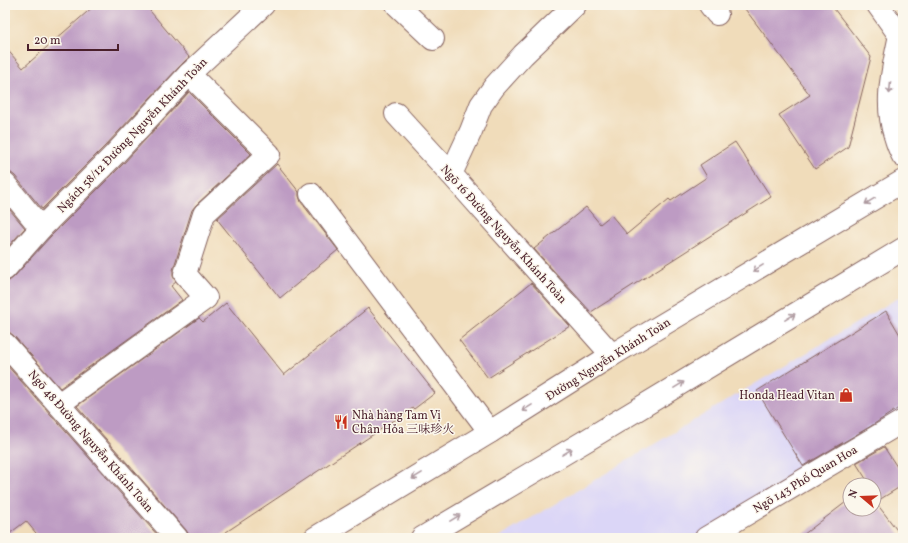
<svg xmlns="http://www.w3.org/2000/svg" width="908" height="543" font-family="Vollkorn,'Noto Serif SC',serif">
<style>
.built{fill:#dbd6f7}
.building{fill:#bd9bc3}
.lines{fill:none;stroke-linecap:round;stroke-linejoin:round}
.minor-casing{stroke:#84615d;stroke-width:24}
.major-casing{stroke:#84615d;stroke-width:24}
.minor{stroke:#fff;stroke-width:22}
.major{stroke:#fff;stroke-width:22}
.oneway{stroke:#ae9aa0}
.labels{text-anchor:middle;stroke-width:3;stroke-linejoin:round;paint-order:stroke}
.street-label{font-size:12px;fill:#4a1f2b;stroke:#fbf7ec}
.poi-label{font-size:12px;fill:#4a1f2b;stroke:#fbf7ec;text-anchor:end}
</style>
<rect width="100%" height="100%" fill="#fbf7ec"/>
<filter id="ink" filterUnits="userSpaceOnUse"><feTurbulence type="fractalNoise" baseFrequency=".025" numOctaves="2"/><feDisplacementMap in="SourceGraphic" scale="8" xChannelSelector="R" yChannelSelector="G"/><feConvolveMatrix kernelMatrix="1 2 1 2 8 2 1 2 1" color-interpolation-filters="sRGB"/></filter>
<filter id="wash" filterUnits="userSpaceOnUse"><feTurbulence type="fractalNoise" baseFrequency=".012" numOctaves="4" result="noise"/><feDisplacementMap in="SourceGraphic" scale="16" xChannelSelector="R" yChannelSelector="G"/><feGaussianBlur stdDeviation="0.9" result="paint"/><feColorMatrix in="noise" values="0 0 0 0 0 0 0 0 0 0 0 0 0 0 0 0 0 1.4 0 .05"/><feComposite in="paint" operator="in"/></filter>
<g filter="url(#wash)">
<rect width="100%" height="100%" fill="#f0dcba"/>
<!-- built -->
<polygon class="built" points="903,295 903,413 694,538 498,538"/>
<g id="blocks">
<!-- building -->
<g class="building">
<polygon points="95,5 145,5 189,57 180,66 105,146 42,209 15,176 10,172 5,172 5,47 23,68"/>
<polygon points="742,5 831,5 871,57 848,147 815,169 779,115 810,95"/>
<polygon points="189,92 251,154 196,205 192,210 173,270 173,276 176,282 171,286 182,300 60,388 14,336 9,332 5,332 5,281 9,281 14,277 50,237 123,164"/>
<polygon points="735,142 771,197 591,312 534,249 586,207 600,224 611,215 627,234 669,199 671,201 707,177 700,165"/>
<polygon points="277,164 299,192 299,196 301,202 338,250 280,298 217,219"/>
<polygon points="5,204 25,228 5,250"/>
<polygon points="531,283 570,326 488,378 459,340"/>
<polygon points="226,303 284,375 368,308 435,393 414,409 413,408 217,538 189,538 189,535 186,530 77,406 199,318 203,322"/>
<polygon points="886,311 903,340 903,405 871,426 803,466 757,391"/>
<polygon points="5,363 160,538 40,538 26,521 5,537"/>
<polygon points="884,447 903,476 903,485 879,500 874,492 874,485 870,485 856,463"/>
<polygon points="850,499 850,509 874,509 874,500 903,538 799,538"/>
</g>
</g>
</g>
<g filter="url(#ink)">
<use href="#blocks" fill-opacity="0" stroke="#84615d" stroke-width="1"/>
<g class="lines">
<defs>
<g id="minor">
<polyline points="397,5 433,39"/>
<polyline points="710,5 717,14"/>
<polyline points="396,114 451,174 612,355"/>
<polyline points="451,174 471,131 481,105 494,87 523,55 575,5"/>
<polyline points="5,184 41,228"/>
<polyline points="311,194 490,432"/>
<polyline points="5,269 41,228 114,155 189,74 263,5"/>
<polyline points="5,344 177,538"/>
<polyline points="59,404 206,298 185,274 204,214 269,154 189,74"/>
<polyline points="706,538 903,421"/>
</g>
<g id="major">
<polyline points="878,5 903,40"/>
<path d="M900,35C893,69 884,102 895,136C897,143 899,149 903,156"/>
<polyline points="315,538 490,432 612,355 903,181"/>
<polyline points="422,538 587,440 903,249"/>
</g>
</defs>
<!-- minor casing -->
<use href="#minor" class="minor-casing"/>
<!-- major casing -->
<use href="#major" class="major-casing"/>
<!-- minor -->
<use href="#minor" class="minor"/>
<!-- major -->
<use href="#major" class="major"/>
</g>
<!-- one-way arrows -->
<defs><path id="oneway-shaft" d="M-6 0H5M1.5-3L5.5 0L1.5 3" fill="none" stroke-width="1.6" stroke-linecap="round" stroke-linejoin="round"/></defs>
<g class="oneway">
<use href="#oneway-shaft" transform="translate(890 88) rotate(95)"/>
<use href="#oneway-shaft" transform="translate(870 201) rotate(149)"/>
<use href="#oneway-shaft" transform="translate(758 268) rotate(149)"/>
<use href="#oneway-shaft" transform="translate(790 317) rotate(-31)"/>
<use href="#oneway-shaft" transform="translate(679 385) rotate(-31)"/>
<use href="#oneway-shaft" transform="translate(527 408) rotate(148)"/>
<use href="#oneway-shaft" transform="translate(567 452) rotate(-31)"/>
<use href="#oneway-shaft" transform="translate(417 476) rotate(149)"/>
<use href="#oneway-shaft" transform="translate(455 518) rotate(-31)"/>
</g>
</g>
<!-- icons -->
<defs>
<symbol id="shop-bare" viewBox="-9 -9 18 18"><path d="M-5-2.5h2.3a2.7 3.5 0 0 1 5.4 0H5L5.5 6h-11ZM-1.5-2.5h3a1.5 2.3 0 0 0-3 0Z" fill="#c8321e" stroke="#fbf7ec" stroke-width="2.5" paint-order="stroke"/></symbol>
<symbol id="restaurant-bare" viewBox="-9 -9 18 18"><path d="M-5-6h1v4h1v-4h1v4h1v-4h1v5L-1.5 .5V6h-2V.5L-5-1ZM5-6V6H3V1.5H1.5Q1.5-4 5-6Z" fill="#c8321e" stroke="#fbf7ec" stroke-width="2.5" paint-order="stroke"/></symbol>
</defs>
<g fill-rule="evenodd">
<use href="#shop-bare" x="836" y="385" width="20" height="20"/>
<use href="#restaurant-bare" x="331" y="412" width="20" height="20"/>
</g>
<g class="labels">
<!-- street labels -->
<g class="street-label">
<text transform="translate(132 135) rotate(-46)" y="4">Ngách 58/12 Đường Nguyễn Khánh Toàn</text>
<text transform="translate(504 234) rotate(48)" y="4">Ngõ 16 Đường Nguyễn Khánh Toàn</text>
<text transform="translate(608 359) rotate(-32)" y="4">Đường Nguyễn Khánh Toàn</text>
<text transform="translate(91 441) rotate(49)" y="4">Ngõ 48 Đường Nguyễn Khánh Toàn</text>
<text transform="translate(805 479) rotate(-31)" y="4">Ngõ 143 Phố Quan Hoa</text>
</g>
<!-- poi labels -->
<g class="poi-label">
<text x="835" y="399">Honda Head Vitan</text>
<text x="352" y="419" text-anchor="start">Nhà hàng Tam Vị<tspan x="352" dy="14">Chân Hỏa 三味珍火</tspan></text>
</g>
</g>
<!-- margin -->
<rect width="908" height="543" fill="none" stroke="#fbf7ec" stroke-width="20"/>
<!-- north arrow -->
<g transform="translate(862 497) rotate(289)"><circle r="19" fill="#fbf7ec" stroke="#b4a19f"/>
<path d="M0-3L7 15L0 10L-7 15Z" fill="#c8321e"/>
<text y="-6" font-size="11" font-weight="bold" text-anchor="middle" fill="#4a1f2b">N</text>
</g>
<!-- scale -->
<path d="M28 44v6h90v-6" fill="none" stroke="#4a1f2b" stroke-width="2"/>
<text x="34" y="44" font-size="12" fill="#4a1f2b" stroke="#fbf7ec" stroke-width="3" paint-order="stroke">20 m</text>
</svg>
